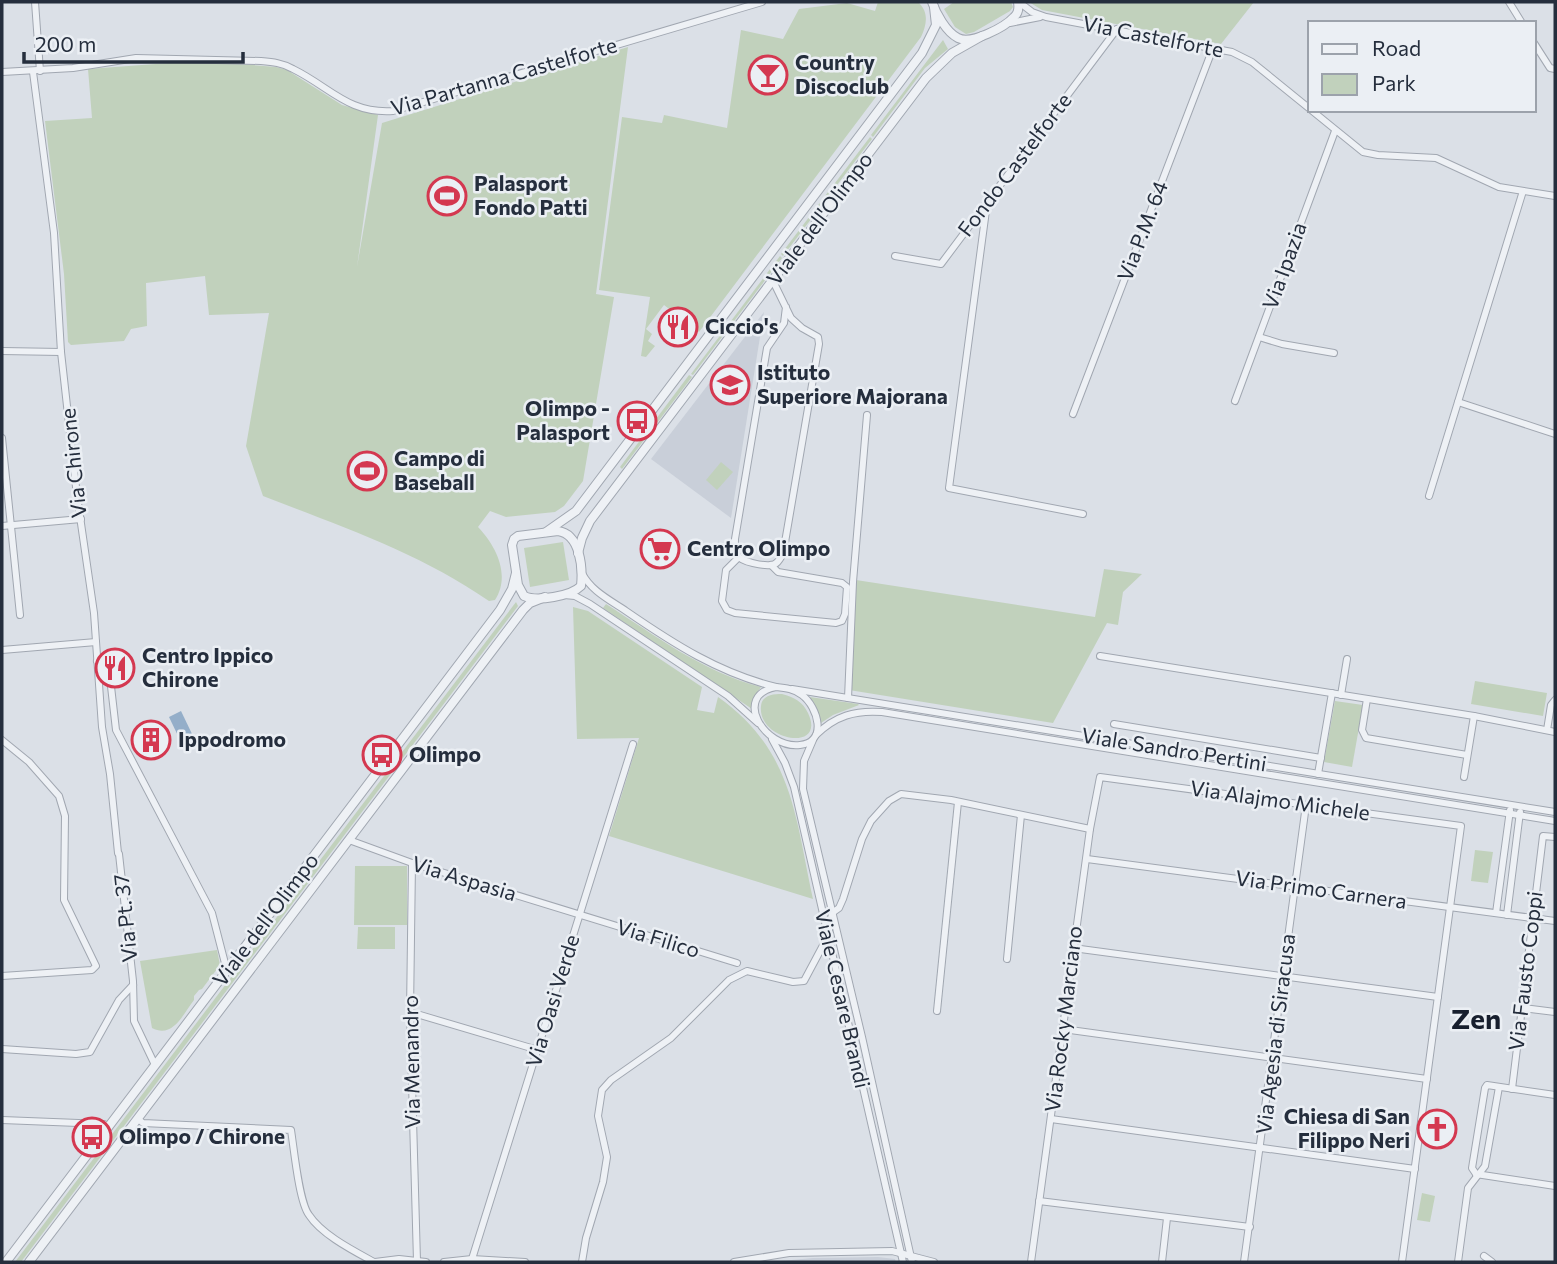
<svg xmlns="http://www.w3.org/2000/svg" width="1557" height="1264" font-family="Commissioner,sans-serif">
<style>
.built{fill:#c9cfd9}
.green{fill:#c1d1bc}
.water{fill:#94aec9}
.lines{fill:none;stroke-linecap:round;stroke-linejoin:round}
.minor-casing{stroke:#a1a7b1;stroke-width:8}
.tertiary-casing{stroke:#a1a7b1;stroke-width:10}
.minor{stroke:#eef1f5;stroke-width:6}
.tertiary{stroke:#eef1f5;stroke-width:8}
.labels{text-anchor:middle;stroke-width:5;stroke-linejoin:round;paint-order:stroke}
.street-label{font-size:21px;fill:#252e3d;stroke:#ebeff4}
.poi-label{font-size:21px;font-weight:bold;fill:#252e3d;stroke:#ebeff4;text-anchor:start}
.district-label{font-size:28px;font-weight:bold;fill:#171f2e;stroke:#ebeff4}
</style>
<rect width="100%" height="100%" fill="#dbe0e7"/>
<!-- built -->
<g class="built">
<polygon points="764,312 731,518 651,459"/>
<polygon points="878,1257 895,1259 896,1262 770,1262 813,1258"/>
</g>
<!-- green -->
<g class="green">
<path d="M878,2H918C929,12 927,24 921,37L699,332L664,305L646,329L652,334L648,341L655,346L646,357L641,356L650,297L599,290L622,117L662,123L664,115L727,128L741,30L783,39L799,9L847,3L875,11Z"/>
<polygon points="954,2 1011,2 1013,7 1010,11 974,32 966,34 955,27 944,9"/>
<polygon points="1029,2 1254,2 1221,44 1042,10"/>
<polygon points="943,40 948,49 925,68 873,137 871,135"/>
<path d="M628,47L596,294L614,297L583,481L564,506L555,512L506,517L490,511L478,527C496,546 511,575 495,600L489,601C420,553 340,526 263,496L246,446L269,313L209,315L205,276L146,283L147,326L131,329L124,341L71,345L68,342L64,274L45,121L92,118L88,69L169,63H228L276,67L287,70L342,105L378,115L357,267L382,123Z"/>
<polygon points="870,137 872,139 783,256 781,254"/>
<polygon points="780,256 782,258 693,375 691,374"/>
<polygon points="689,375 692,377 622,469 620,467"/>
<polygon points="721,462 733,472 717,490 706,480"/>
<polygon points="563,542 569,580 530,587 524,548"/>
<polygon points="1104,569 1142,574 1123,592 1118,625 1107,623 1053,723 849,690 856,580 1095,617"/>
<polygon points="516,602 518,606 21,1262 15,1262"/>
<path d="M606,604C656,636 703,672 761,687L753,699L752,709L603,608Z"/>
<path d="M573,607L588,611L702,687L697,710L714,713L718,697C793,750 795,816 813,899L609,836L639,738L577,739Z"/>
<polygon points="1475,681 1547,693 1543,716 1471,704"/>
<path d="M782,694C794,697 803,702 808,713C827,753 757,741 761,706C762,695 773,694 782,694Z"/>
<polygon points="810,697 858,704 859,705 833,715 821,723"/>
<polygon points="1335,701 1363,705 1352,767 1324,762"/>
<polygon points="1475,850 1493,852 1488,883 1471,881"/>
<polygon points="355,866 407,866 407,925 354,925"/>
<polygon points="358,927 395,927 395,949 357,949"/>
<path d="M217,950L220,965L202,989L199,990L194,996V1000C183,1014 173,1039 152,1028L140,961Z"/>
<polygon points="1422,1193 1435,1196 1430,1222 1417,1220"/>
</g>
<!-- water -->
<polygon class="water" points="181,711 193,736 181,742 169,717"/>
<g class="lines">
<defs>
<g id="minor">
<polyline points="35,2 40,71"/>
<polyline points="1019,2 1032,12 1046,17 1232,52 1252,62 1363,152 1378,155 1436,158 1499,187 1555,196"/>
<polyline points="1509,2 1522,23"/>
<polyline points="1010,23 1040,17"/>
<polyline points="1534,43 1550,68 1555,69"/>
<path d="M2,72L73,68L136,58L261,61C272,62 283,63 293,69C330,87 348,114 393,111L762,2"/>
<polyline points="33,72 54,233 61,352 77,496 94,613 102,727 110,774 118,853"/>
<polyline points="1523,191 1458,402 1555,434"/>
<polyline points="987,203 949,488 1083,514"/>
<polyline points="895,256 941,264 1117,29"/>
<path d="M773,281L791,318L802,328L818,337L819,344L783,554C780,559 777,565 771,565C763,566 742,562 738,556C734,551 735,544 735,539L767,348L784,323L786,307"/>
<polyline points="1259,337 1282,344 1334,353"/>
<polyline points="2,351 61,352"/>
<polyline points="1235,401 1335,131"/>
<polyline points="1073,414 1213,48"/>
<polyline points="2,438 20,615"/>
<polyline points="1429,496 1458,402"/>
<polyline points="2,526 81,519"/>
<polyline points="738,558 726,570 722,601 727,610 735,613 836,623 842,621 845,614 847,587 842,583 778,572 771,565"/>
<path d="M582,573C591,591 610,600 626,611C674,644 719,673 776,687"/>
<polyline points="564,595 575,596 590,604 728,696 758,723"/>
<polyline points="2,650 96,642"/>
<polyline points="1100,656 1474,716 1555,732"/>
<polyline points="97,661 109,669 116,730 212,913 227,971"/>
<path d="M776,687C786,688 794,689 802,695C818,707 828,742 800,745C764,749 732,695 776,687Z"/>
<polyline points="792,689 1555,812"/>
<polyline points="1341,695 1347,659"/>
<polyline points="848,698 853,582 867,415"/>
<polyline points="1367,699 1362,730 1366,738 1467,755"/>
<polyline points="1114,724 1321,758"/>
<polyline points="1547,730 1551,705 1555,700"/>
<path d="M816,735C835,716 855,710 882,712L1555,821"/>
<polyline points="772,739 785,763 794,787 903,1262"/>
<polyline points="2,740 29,762 59,796 65,816 64,900 96,966 92,970 2,976"/>
<polyline points="813,740 804,761 803,789 862,1037 912,1262"/>
<polyline points="1318,774 1332,693"/>
<polyline points="1464,777 1474,716"/>
<polyline points="349,840 412,863 737,963"/>
<polyline points="119,854 133,981 134,1021 155,1065"/>
<polyline points="1087,859 1555,921"/>
<polyline points="412,863 410,1012 417,1261"/>
<polyline points="1496,913 1510,810"/>
<polyline points="1507,915 1520,812"/>
<polyline points="1073,948 1438,997"/>
<polyline points="1007,959 1021,815"/>
<polyline points="1523,1008 1555,1012"/>
<polyline points="937,1011 958,802"/>
<polyline points="410,1012 538,1050"/>
<polyline points="1063,1029 1427,1079"/>
<polyline points="2,1049 76,1054 90,1052 119,1000 133,985"/>
<polyline points="1512,1089 1543,836 1555,837"/>
<path d="M138,1119L143,1123L291,1130C294,1149 299,1202 309,1215C322,1235 354,1251 374,1262"/>
<polyline points="1051,1119 1415,1169"/>
<polyline points="2,1120 104,1124 108,1127"/>
<polyline points="1476,1174 1472,1168 1485,1088 1487,1085 1555,1095"/>
<polyline points="1476,1174 1555,1186"/>
<polyline points="1039,1201 1250,1227"/>
<polyline points="1484,1256 1492,1262"/>
<polyline points="472,1259 633,744"/>
<polyline points="375,1262 399,1259 426,1262"/>
<polyline points="444,1262 472,1259 525,1262"/>
<polyline points="582,1262 586,1238 603,1182 607,1157 598,1116 602,1090 611,1080 671,1038 729,980 747,971 793,982 804,981 828,936 832,913 839,908 843,899 862,839 871,821 889,801 901,794 951,800 1090,829"/>
<polyline points="734,1262 789,1253 892,1251 934,1262"/>
<polyline points="1031,1262 1090,829 1100,777 1461,826 1402,1262"/>
<polyline points="1162,1262 1167,1218"/>
<polyline points="1244,1262 1306,805"/>
<polyline points="1458,1262 1468,1188 1485,1166 1499,1087"/>
</g>
<g id="tertiary">
<path d="M932,2C936,13 946,32 958,38C971,45 1005,27 1014,17C1019,13 1019,8 1018,2"/>
<path d="M558,531C580,534 583,567 581,586C571,596 537,602 524,596L518,585L512,545L514,539L518,536Z"/>
<polyline points="546,532 576,511 922,53 936,25 934,7"/>
<polyline points="578,553 582,538 590,521 926,78 952,53 982,36"/>
<polyline points="6,1262 500,610 512,589 516,573"/>
<polyline points="29,1262 523,610 530,603 545,597"/>
</g>
</defs>
<!-- minor casing -->
<use href="#minor" class="minor-casing"/>
<!-- tertiary casing -->
<use href="#tertiary" class="tertiary-casing"/>
<!-- minor -->
<use href="#minor" class="minor"/>
<!-- tertiary -->
<use href="#tertiary" class="tertiary"/>
</g>
<!-- icons -->
<defs>
<symbol id="bar-ring" viewBox="-11 -11 22 22"><circle r="9.5" fill="#ebeff4" stroke="#d43850" stroke-width="1.5"/><path d="M-6-5H6L.8 .8V4.5H3.5V6h-7V4.5H-.8V.8Z" fill="#d43850"/></symbol>
<symbol id="stadium-ring" viewBox="-11 -11 22 22"><circle r="9.5" fill="#ebeff4" stroke="#d43850" stroke-width="1.5"/><path d="M0-5a6.5 5 0 1 0 0 10a6.5 5 0 1 0 0-10ZM-3.5-1.8h7v3.6h-7Z" fill="#d43850"/></symbol>
<symbol id="restaurant-ring" viewBox="-11 -11 22 22"><circle r="9.5" fill="#ebeff4" stroke="#d43850" stroke-width="1.5"/><path d="M-5-6h1v4h1v-4h1v4h1v-4h1v5L-1.5 .5V6h-2V.5L-5-1ZM5-6V6H3V1.5H1.5Q1.5-4 5-6Z" fill="#d43850"/></symbol>
<symbol id="school-ring" viewBox="-11 -11 22 22"><circle r="9.5" fill="#ebeff4" stroke="#d43850" stroke-width="1.5"/><path d="M0-5L7-2L0 1L-7-2ZM-4 1L0 2.5L4 1V4Q0 6-4 4Z" fill="#d43850"/></symbol>
<symbol id="bus-ring" viewBox="-11 -11 22 22"><circle r="9.5" fill="#ebeff4" stroke="#d43850" stroke-width="1.5"/><path d="M-5-6H5V4H4V6H2V4H-2V6H-4V4H-5ZM-3.5-4V0h7V-4ZM-3.5 1.2v1.5H-2V1.2ZM2 1.2v1.5H3.5V1.2Z" fill="#d43850"/></symbol>
<symbol id="supermarket-ring" viewBox="-11 -11 22 22"><circle r="9.5" fill="#ebeff4" stroke="#d43850" stroke-width="1.5"/><path d="M-6-5.5h2.5l.6 2H6L4.5 2H-2.5L-4.4-4H-6ZM-1.5 3.2a1.3 1.3 0 1 0 .1 0ZM3 3.2a1.3 1.3 0 1 0 .1 0Z" fill="#d43850"/></symbol>
<symbol id="building-ring" viewBox="-11 -11 22 22"><circle r="9.5" fill="#ebeff4" stroke="#d43850" stroke-width="1.5"/><path d="M-4-6H4V6H1V3H-1V6H-4ZM-2.5-4.3h1.7v1.8h-1.7ZM.8-4.3h1.7v1.8H.8ZM-2.5-1h1.7V.8h-1.7ZM.8-1h1.7V.8H.8Z" fill="#d43850"/></symbol>
<symbol id="church-ring" viewBox="-11 -11 22 22"><circle r="9.5" fill="#ebeff4" stroke="#d43850" stroke-width="1.5"/><path d="M-1.2-6h2.4v3.5h3.3v2.4h-3.3V6h-2.4V-.1h-3.3v-2.4h3.3Z" fill="#d43850"/></symbol>
</defs>
<g fill-rule="evenodd">
<use href="#bar-ring" x="746" y="53" width="44" height="44"/>
<use href="#stadium-ring" x="425" y="174" width="44" height="44"/>
<use href="#restaurant-ring" x="656" y="305" width="44" height="44"/>
<use href="#school-ring" x="708" y="363" width="44" height="44"/>
<use href="#bus-ring" x="615" y="399" width="44" height="44"/>
<use href="#stadium-ring" x="345" y="449" width="44" height="44"/>
<use href="#supermarket-ring" x="638" y="527" width="44" height="44"/>
<use href="#restaurant-ring" x="93" y="646" width="44" height="44"/>
<use href="#building-ring" x="129" y="718" width="44" height="44"/>
<use href="#bus-ring" x="360" y="733" width="44" height="44"/>
<use href="#church-ring" x="1415" y="1107" width="44" height="44"/>
<use href="#bus-ring" x="70" y="1115" width="44" height="44"/>
</g>
<g class="labels">
<!-- street labels -->
<g class="street-label">
<text transform="translate(1153 37) rotate(11)" y="7">Via Castelforte</text>
<text transform="translate(504 77) rotate(-16)" y="7">Via Partanna Castelforte</text>
<text transform="translate(1015 165) rotate(-53)" y="7">Fondo Castelforte</text>
<text transform="translate(820 219) rotate(-53)" y="7">Viale dell'Olimpo</text>
<text transform="translate(1143 231) rotate(-69)" y="7">Via P.M. 64</text>
<text transform="translate(1285 266) rotate(-70)" y="7">Via Ipazia</text>
<text transform="translate(74 463) rotate(-96)" y="7">Via Chirone</text>
<text transform="translate(1174 750) rotate(9)" y="7">Viale Sandro Pertini</text>
<text transform="translate(1280 801) rotate(8)" y="7">Via Alajmo Michele</text>
<text transform="translate(464 879) rotate(17)" y="7">Via Aspasia</text>
<text transform="translate(1321 890) rotate(8)" y="7">Via Primo Carnera</text>
<text transform="translate(126 918) rotate(-96)" y="7">Via Pt. 37</text>
<text transform="translate(266 920) rotate(-53)" y="7">Viale dell'Olimpo</text>
<text transform="translate(658 939) rotate(17)" y="7">Via Filico</text>
<text transform="translate(1526 971) rotate(-83)" y="7">Via Fausto Coppi</text>
<text transform="translate(842 999) rotate(77)" y="7">Viale Cesare Brandi</text>
<text transform="translate(553 1001) rotate(-73)" y="7">Via Oasi Verde</text>
<text transform="translate(1064 1019) rotate(-83)" y="7">Via Rocky Marciano</text>
<text transform="translate(1276 1034) rotate(-83)" y="7">Via Agesia di Siracusa</text>
<text transform="translate(412 1062) rotate(-91)" y="7">Via Menandro</text>
</g>
<!-- poi labels -->
<g class="poi-label">
<text x="795" y="70">Country<tspan x="795" dy="24">Discoclub</tspan></text>
<text x="474" y="191">Palasport<tspan x="474" dy="24">Fondo Patti</tspan></text>
<text x="705" y="334">Ciccio's</text>
<text x="757" y="380">Istituto<tspan x="757" dy="24">Superiore Majorana</tspan></text>
<text x="610" y="416" text-anchor="end">Olimpo -<tspan x="610" dy="24">Palasport</tspan></text>
<text x="394" y="466">Campo di<tspan x="394" dy="24">Baseball</tspan></text>
<text x="687" y="556">Centro Olimpo</text>
<text x="142" y="663">Centro Ippico<tspan x="142" dy="24">Chirone</tspan></text>
<text x="178" y="747">Ippodromo</text>
<text x="409" y="762">Olimpo</text>
<text x="1410" y="1124" text-anchor="end">Chiesa di San<tspan x="1410" dy="24">Filippo Neri</tspan></text>
<text x="119" y="1144">Olimpo / Chirone</text>
</g>
<!-- district labels -->
<g class="district-label">
<text x="1476" y="1029">Zen</text>
</g>
</g>
<!-- border -->
<rect width="1557" height="1264" fill="none" stroke="#252e3d" stroke-width="7"/>
<!-- legend -->
<rect x="1308" y="21" width="228" height="91" fill="#ebeff4" stroke="#9ca2ab" stroke-width="2"/>
<rect x="1322" y="44" width="35" height="10" fill="#eef1f5" stroke="#9ca2ab" stroke-width="2"/>
<text x="1372" y="56" font-size="21" fill="#252e3d">Road</text>
<rect x="1322" y="74" width="35" height="21" fill="#c1d1bc" stroke="#9ca2ab" stroke-width="2"/>
<text x="1372" y="91" font-size="21" fill="#252e3d">Park</text>
<!-- scale -->
<path d="M24 52v10h219v-10" fill="none" stroke="#252e3d" stroke-width="3.5"/>
<text x="35" y="52" font-size="21" fill="#252e3d" stroke="#ebeff4" stroke-width="5" paint-order="stroke">200 m</text>
</svg>
